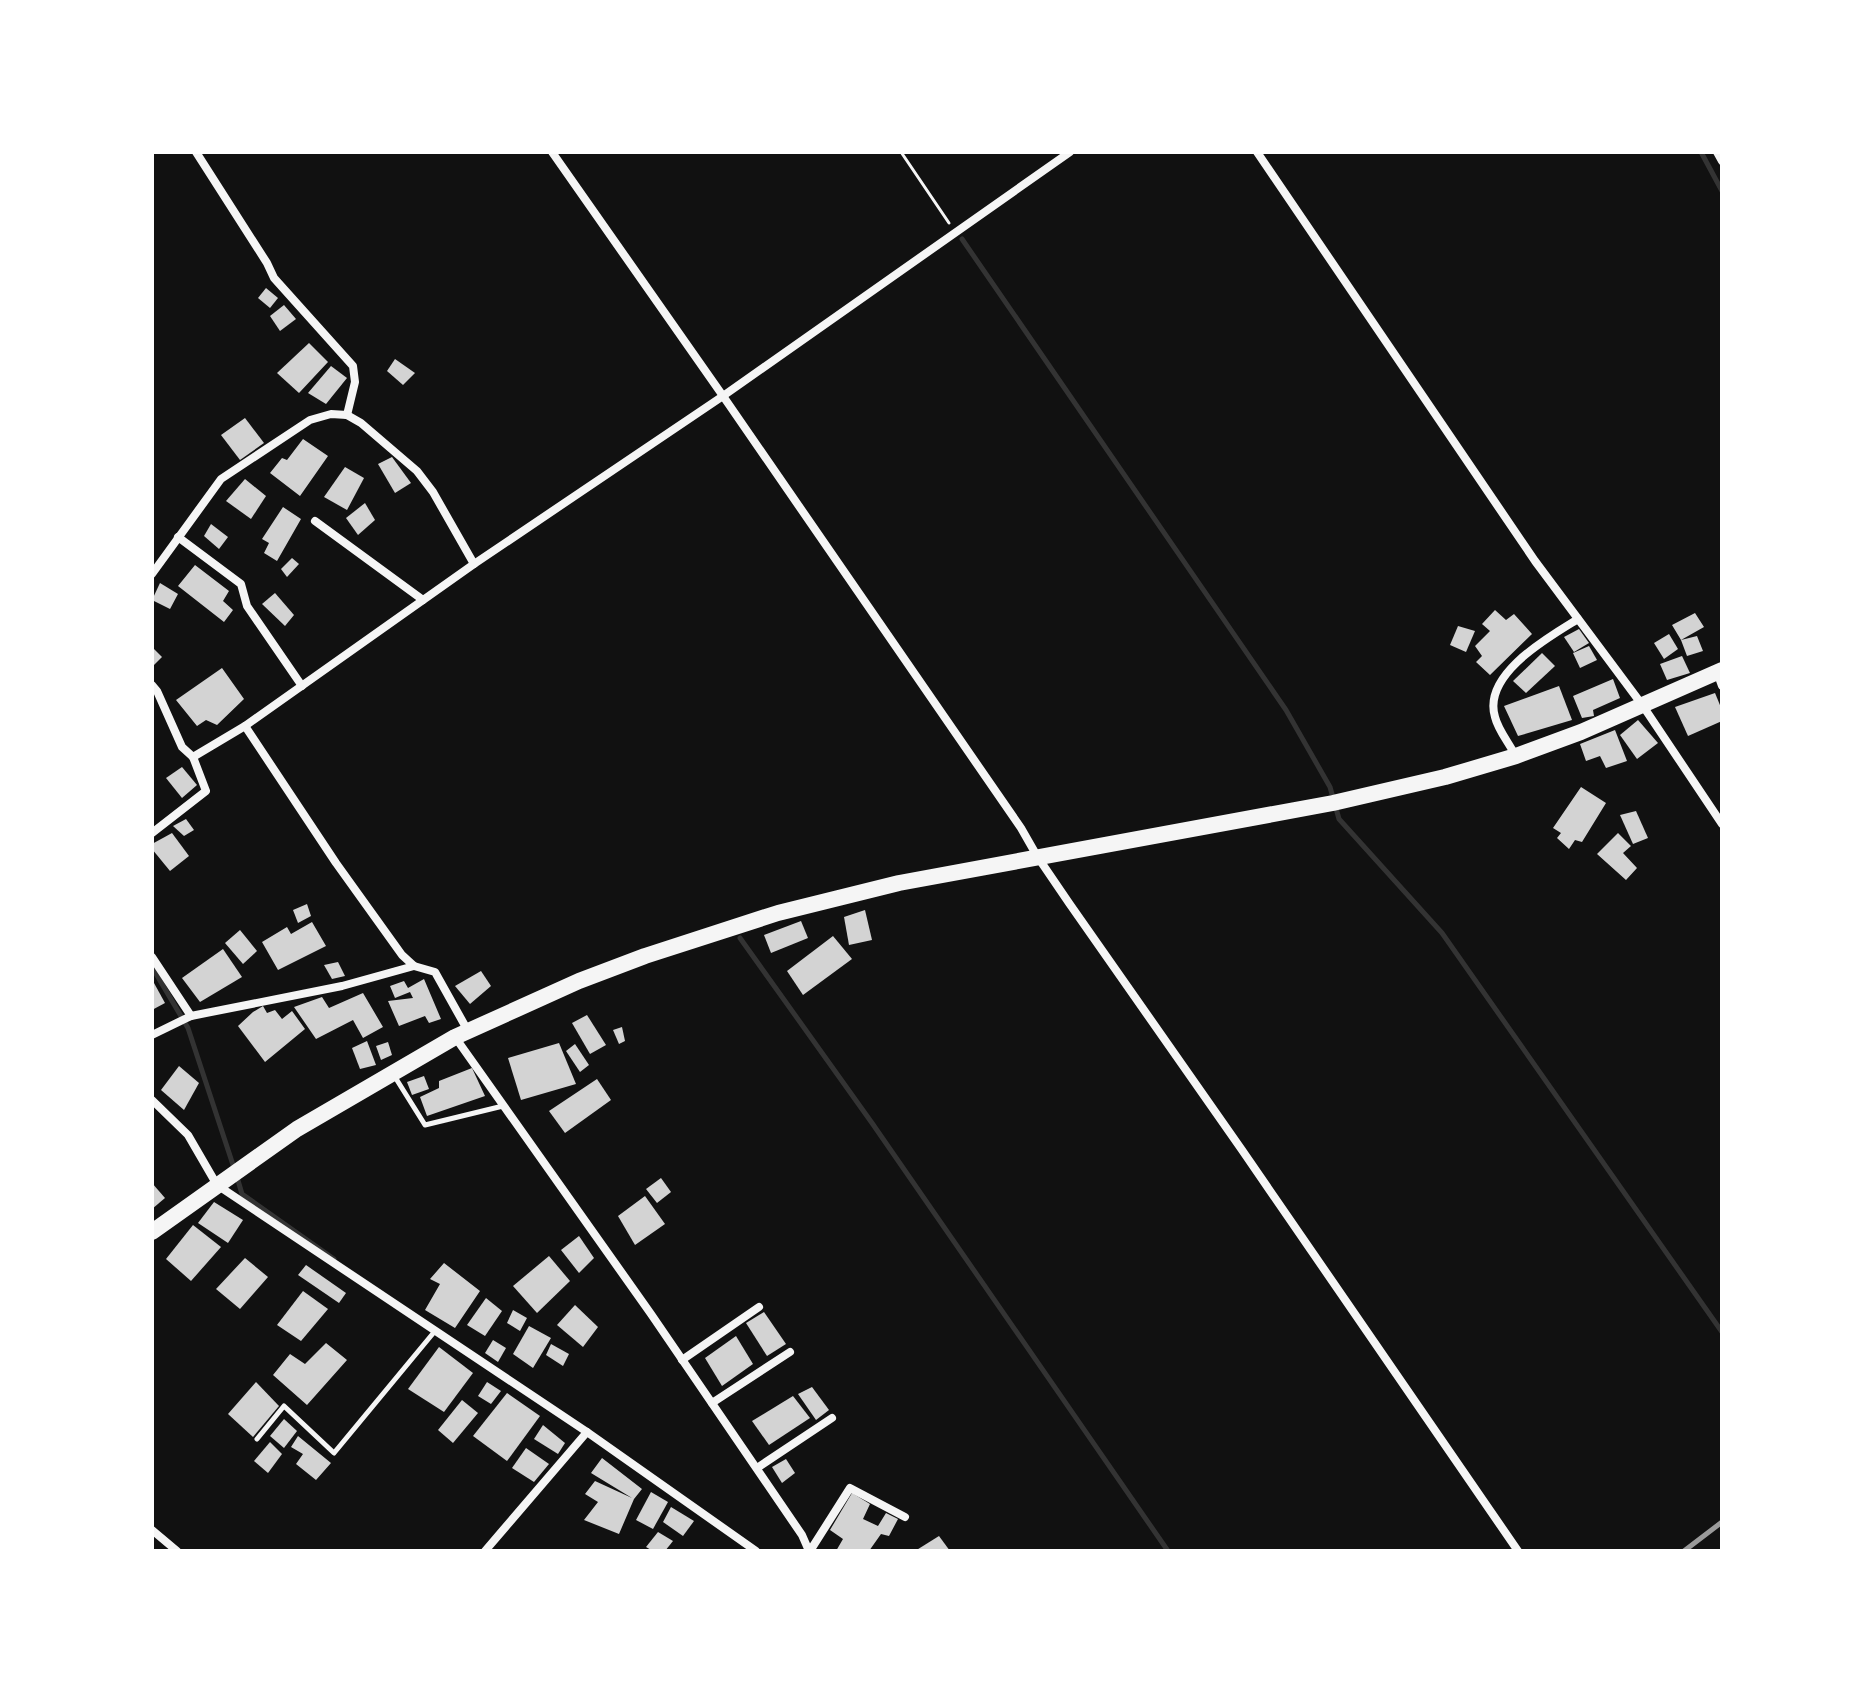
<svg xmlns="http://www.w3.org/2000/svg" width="1874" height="1703" font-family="'Public Sans',sans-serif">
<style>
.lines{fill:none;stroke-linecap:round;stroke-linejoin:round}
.stream{stroke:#333;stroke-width:5}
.building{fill:#d3d3d3}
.path{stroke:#f5f5f5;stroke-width:3}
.service{stroke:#f5f5f5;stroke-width:5}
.minor{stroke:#f5f5f5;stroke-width:8}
.primary{stroke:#f5f5f5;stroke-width:16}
.rail{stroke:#9a9a9a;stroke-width:5}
</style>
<rect width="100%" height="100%" fill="#111"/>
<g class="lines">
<!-- stream -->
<g class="stream">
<polyline points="1701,152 1722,191"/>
<polyline points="962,239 1286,710 1330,787 1339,819 1442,933 1722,1332"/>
<polyline points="740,938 872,1123 1168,1551"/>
<polyline points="152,967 188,1028 234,1168"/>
<polyline points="237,1177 242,1194 334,1259"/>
</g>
</g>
<!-- building -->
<g class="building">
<polygon points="266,288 278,298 270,308 258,298"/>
<polygon points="284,305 296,319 280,331 270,316"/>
<polygon points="309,343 328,362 299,393 277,373"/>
<polygon points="395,359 415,373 403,385 387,371"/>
<polygon points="331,366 347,378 326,404 308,393"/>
<polygon points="245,418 264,443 240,460 221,435"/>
<polygon points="303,439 328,456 300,496 270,473 282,458 287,460"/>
<polygon points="392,457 411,483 395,493 378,464"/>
<polygon points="345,467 364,478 347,510 324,497"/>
<polygon points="245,479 266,496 251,519 226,501"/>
<polygon points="365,503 375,520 358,535 346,518"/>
<polygon points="283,507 301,519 277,561 264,553 269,543 262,539"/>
<polygon points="211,524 228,537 219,549 204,536"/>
<polygon points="292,558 299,564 287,577 281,569"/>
<polygon points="195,565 229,591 223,601 233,610 224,622 178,586"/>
<polygon points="160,583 178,594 170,609 152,600"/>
<polygon points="275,593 294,615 285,626 262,604"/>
<polygon points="1495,610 1506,620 1514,614 1532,634 1490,675 1476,662 1482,656 1475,646 1490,631 1482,624"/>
<polygon points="1695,613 1704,627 1681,640 1697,636 1703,651 1687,656 1681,640 1672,625"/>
<polygon points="1458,626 1475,631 1466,652 1450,645"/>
<polygon points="1579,629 1589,643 1574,652 1564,637"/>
<polygon points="1669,634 1678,649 1664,659 1654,643"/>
<polygon points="1589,646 1597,660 1580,668 1573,653"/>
<polygon points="152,647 162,657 152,667"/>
<polygon points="1542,653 1555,666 1526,693 1513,681"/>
<polygon points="1682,656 1690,673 1667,680 1660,664"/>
<polygon points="222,668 244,699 217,725 206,720 197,726 176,700"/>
<polygon points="1613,679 1620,698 1593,710 1594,716 1582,718 1573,696"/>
<polygon points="1559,686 1572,720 1518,736 1504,706"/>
<polygon points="1715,693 1722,710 1722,721 1688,736 1675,707"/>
<polygon points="1638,720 1658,743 1637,759 1620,735"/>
<polygon points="1615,730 1627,761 1606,768 1600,756 1586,761 1580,744"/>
<polygon points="182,767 197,785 182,798 166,778"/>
<polygon points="1581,787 1606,803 1582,842 1575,840 1569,849 1557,838 1561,833 1553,828"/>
<polygon points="1636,811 1648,838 1633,844 1620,815"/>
<polygon points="186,819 194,830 184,836 173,826"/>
<polygon points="172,833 189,856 170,871 152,849 152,844"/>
<polygon points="1618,833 1631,846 1623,853 1637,868 1626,880 1597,854"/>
<polygon points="307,904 311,916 298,923 293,910"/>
<polygon points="865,910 872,940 849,945 844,917"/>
<polygon points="801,921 808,938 771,953 764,935"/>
<polygon points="312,922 326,946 278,970 262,942 287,927 291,934"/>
<polygon points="240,930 257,951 243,964 225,943"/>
<polygon points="833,936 852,959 803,995 787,971"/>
<polygon points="223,949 242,977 200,1002 182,978"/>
<polygon points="338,962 345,976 332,979 324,965"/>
<polygon points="481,971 491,986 470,1004 455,986"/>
<polygon points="424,979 441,1019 429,1023 425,1016 399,1026 388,1001 413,998 410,992 395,998 390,986 404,981 408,988"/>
<polygon points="154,983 165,1003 152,1010 152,984"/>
<polygon points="363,993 383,1027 363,1038 353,1020 316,1039 294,1007 322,997 329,1008"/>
<polygon points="263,1006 267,1013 275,1010 282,1019 292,1011 305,1029 265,1062 238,1026 253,1012"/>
<polygon points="587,1015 606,1045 590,1054 572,1023"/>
<polygon points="622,1027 625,1041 619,1044 613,1030"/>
<polygon points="367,1041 376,1065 360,1069 352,1048"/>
<polygon points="388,1042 392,1055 381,1060 376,1046"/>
<polygon points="559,1043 576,1084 521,1100 508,1058"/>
<polygon points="575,1044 589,1065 580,1072 566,1051"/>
<polygon points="179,1066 199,1083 184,1110 161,1090"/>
<polygon points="472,1068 485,1096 427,1116 420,1097 439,1088 439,1081"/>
<polygon points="424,1076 429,1089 412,1095 407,1082"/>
<polygon points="597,1079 611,1100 565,1133 549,1111"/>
<polygon points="661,1178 671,1192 657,1203 646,1189"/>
<polygon points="152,1183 165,1198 152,1209"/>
<polygon points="645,1196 665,1224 635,1245 618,1216"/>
<polygon points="214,1202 243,1220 228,1243 198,1223"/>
<polygon points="193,1225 221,1247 191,1281 166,1259"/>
<polygon points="579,1236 594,1258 579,1273 561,1250"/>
<polygon points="549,1256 570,1281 537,1313 513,1286"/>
<polygon points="245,1258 268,1277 240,1309 216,1289"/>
<polygon points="444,1263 480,1291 455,1328 425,1310 440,1284 430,1279"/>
<polygon points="306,1265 346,1293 339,1303 298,1275"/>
<polygon points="303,1291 328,1309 301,1341 277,1325"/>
<polygon points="486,1298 502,1311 485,1336 467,1325"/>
<polygon points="575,1305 598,1327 583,1347 557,1325"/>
<polygon points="513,1310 527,1318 520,1331 507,1323"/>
<polygon points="764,1312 786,1344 767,1356 746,1323"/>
<polygon points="529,1326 551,1338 533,1368 513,1354"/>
<polygon points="736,1336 753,1364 722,1386 705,1358"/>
<polygon points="493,1340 506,1348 498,1362 485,1353"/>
<polygon points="326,1343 347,1360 307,1405 273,1375 290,1354 305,1364"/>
<polygon points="551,1344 569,1354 563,1366 546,1355"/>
<polygon points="439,1347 473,1373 444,1412 408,1389"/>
<polygon points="256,1382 279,1406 253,1437 228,1414"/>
<polygon points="487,1382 501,1391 491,1404 478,1396"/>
<polygon points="812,1387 829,1410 816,1420 798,1394"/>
<polygon points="507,1393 540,1416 507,1461 473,1436"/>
<polygon points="793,1396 810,1418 769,1445 752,1421"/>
<polygon points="462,1400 478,1413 453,1443 438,1430"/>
<polygon points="284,1419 297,1431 284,1448 270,1436"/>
<polygon points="543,1425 565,1443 558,1454 534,1439"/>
<polygon points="298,1436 331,1463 316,1480 296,1464 303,1454 291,1447"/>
<polygon points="270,1442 282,1454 268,1473 254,1461"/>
<polygon points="526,1448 549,1464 534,1482 512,1468"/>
<polygon points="602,1458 642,1489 634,1499 619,1534 584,1520 598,1502 585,1494 595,1481 632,1498 591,1473"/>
<polygon points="786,1459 795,1473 782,1483 772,1467"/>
<polygon points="651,1492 668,1502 653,1529 636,1520"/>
<polygon points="852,1493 870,1504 863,1519 878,1526 886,1513 898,1519 889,1536 881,1534 869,1551 836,1551 843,1539 830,1530"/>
<polygon points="671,1507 694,1521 683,1536 663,1522"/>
<polygon points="658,1532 673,1541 665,1551 653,1551 646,1547"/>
<polygon points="939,1536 950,1551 915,1551"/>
</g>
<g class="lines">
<!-- path -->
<polyline class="path" points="901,152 949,223"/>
<!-- service -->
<g class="service">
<polyline points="395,1077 425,1125 503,1106"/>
<polyline points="257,1439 284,1406 334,1453 435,1331"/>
</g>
<!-- minor -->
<g class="minor">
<polyline points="196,152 267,263 274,278 353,366 355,382 347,415"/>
<polyline points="552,152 723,396 1021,828 1037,856 1069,903 1242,1150 1518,1551"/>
<polyline points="1257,152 1535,561 1643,706 1722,824"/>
<polyline points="1717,152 1722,161"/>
<polyline points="315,521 423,600"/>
<polyline points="178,537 241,584 247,606 302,686"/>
<polyline points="152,574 221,479 310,420 331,414 347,415 361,423 417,471 433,492 474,564"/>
<polyline points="1717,672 1722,686"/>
<polyline points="152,685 157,691 182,747 193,757 245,726 474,564 723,396 1070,152"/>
<polyline points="245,726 336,863 402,955 414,966 435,972 468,1031"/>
<path d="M1515,755C1509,743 1498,730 1495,717C1482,674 1549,637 1578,619"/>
<polyline points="152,833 206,791 193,757"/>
<polyline points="152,957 191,1016"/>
<polyline points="152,1035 191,1016 342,986 414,966"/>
<polyline points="455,1037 651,1314 802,1535 809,1551"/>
<polyline points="152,1100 188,1135 217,1185 587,1432 756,1551"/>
<polyline points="682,1360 759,1307"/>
<polyline points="712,1403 790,1352"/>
<polyline points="757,1468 832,1418"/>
<polyline points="152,1530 177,1551"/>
<polyline points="485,1551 587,1432"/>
<polyline points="810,1551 850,1488 905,1517"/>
</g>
<!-- primary -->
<polyline class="primary" points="152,1232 297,1129 455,1037 579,981 645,956 778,913 899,883 1333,803 1445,777 1516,756 1581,732 1722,670"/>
<!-- rail -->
<polyline class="rail" points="1684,1551 1722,1522"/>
</g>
<!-- border -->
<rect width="1874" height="1703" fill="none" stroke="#ffffff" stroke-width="308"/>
</svg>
